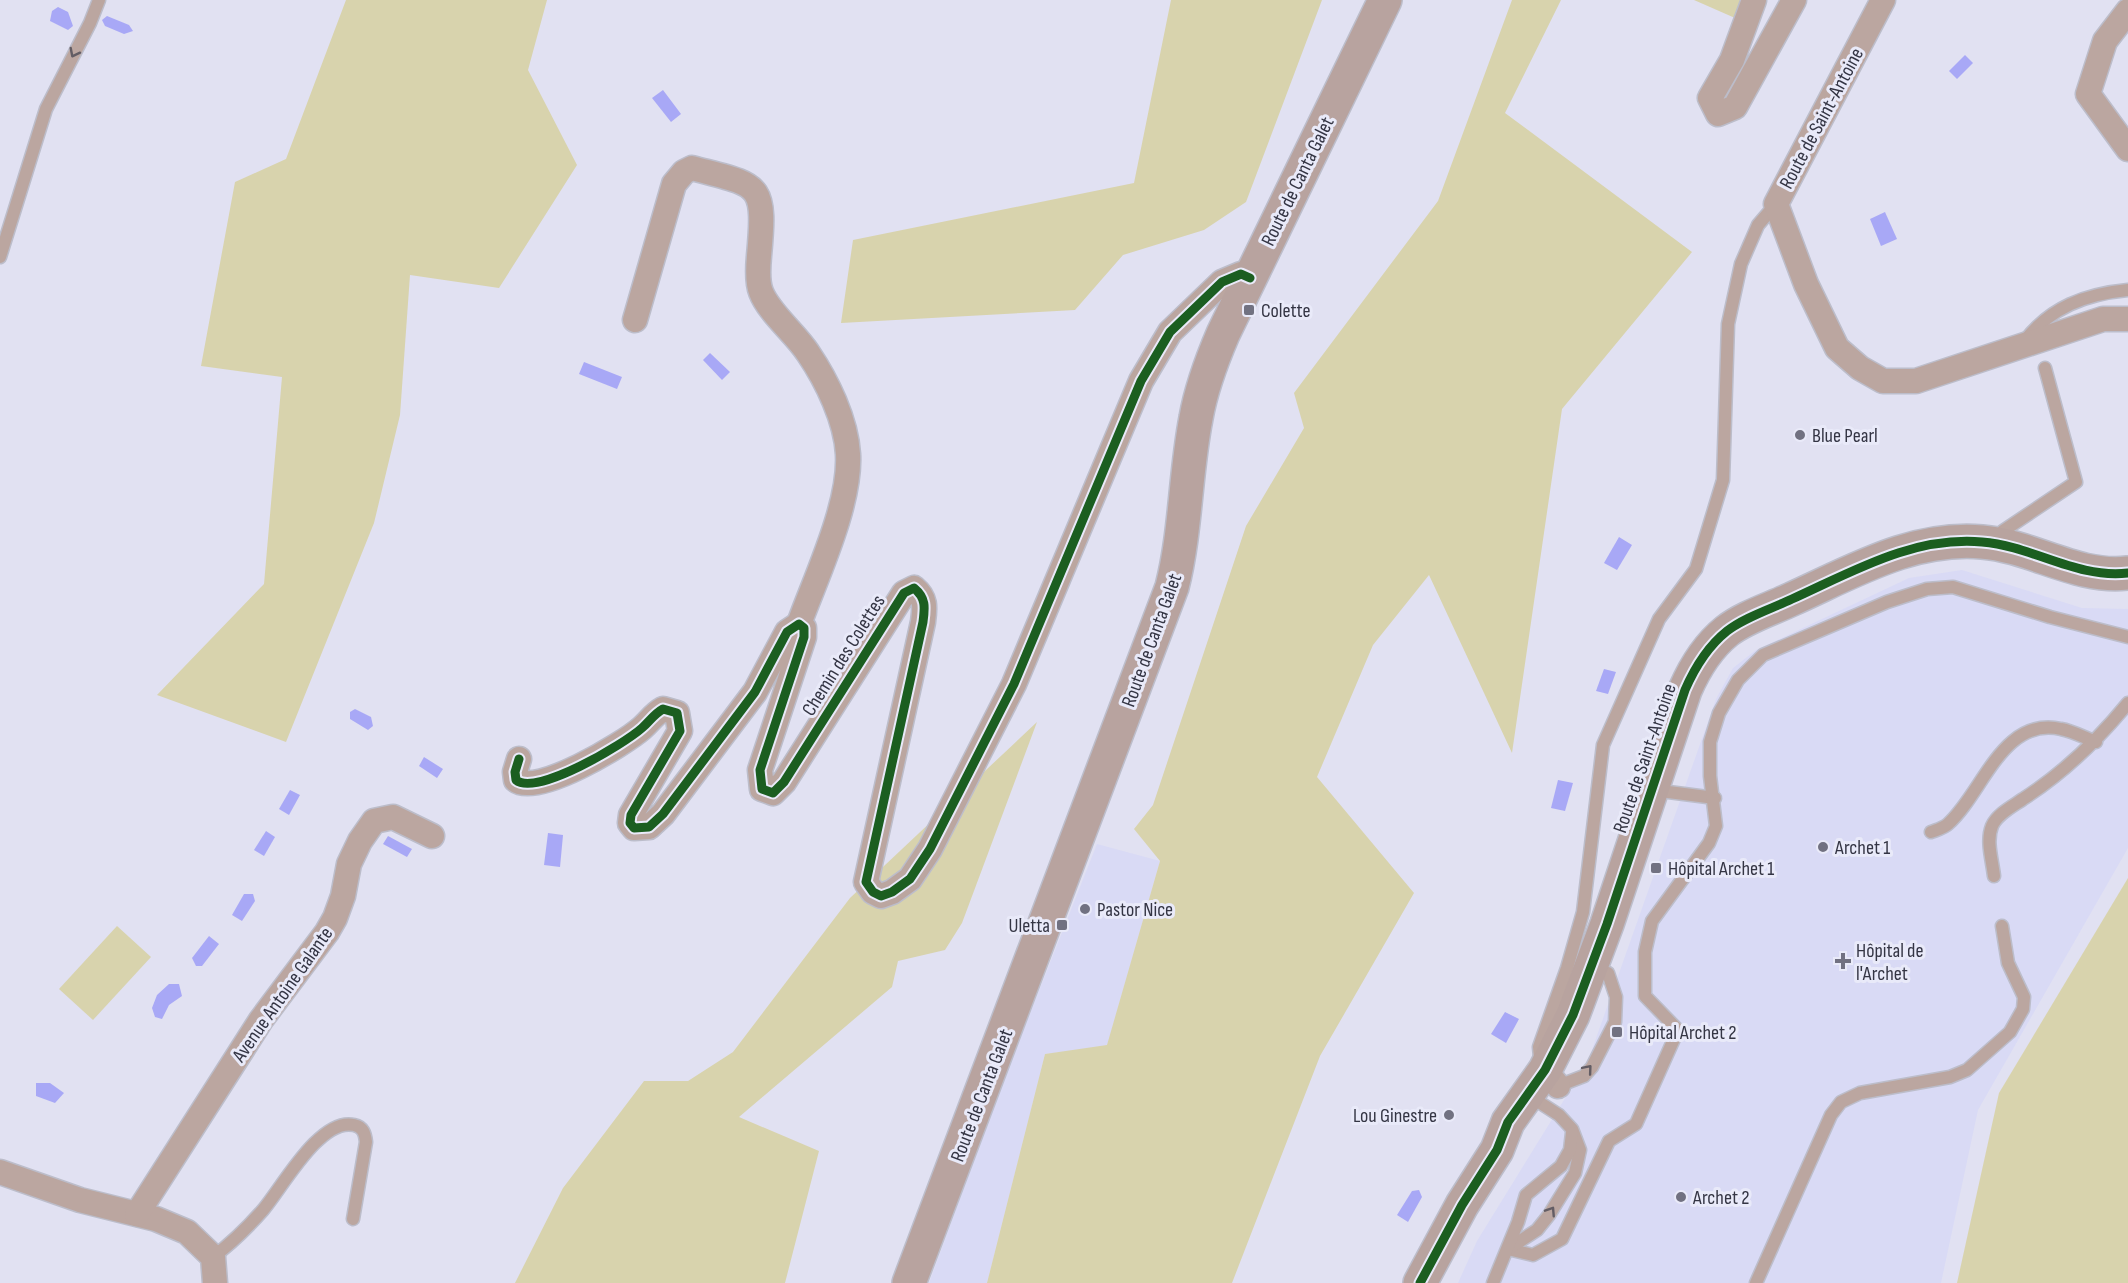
<svg xmlns="http://www.w3.org/2000/svg" width="2128" height="1283" font-family="'Sofia Sans Condensed',sans-serif">
<style>
.built{fill:#d9daf5}
.green{fill:#d8d3ad}
.water{fill:#a8a8f6}
.lines{fill:none;stroke-linecap:round;stroke-linejoin:round}
.lane-casing{stroke:#bcbdca;stroke-width:15}
.street-casing{stroke:#bcbdca;stroke-width:27}
.secondary-casing{stroke:#bcbdca;stroke-width:36}
.lane{stroke:#bba6a0;stroke-width:12}
.street{stroke:#bba6a0;stroke-width:24}
.secondary{stroke:#b8a39f;stroke-width:33}
.cycleway-casing{stroke:#e9eaf9;stroke-width:13}
.cycleway{stroke:#1b5e20;stroke-width:9}
.oneway{stroke:#635d64}
.poi-dot{fill:#717181;stroke:#e9eaf9;stroke-width:2}
.labels{text-anchor:middle;stroke-width:6;stroke-linejoin:round;paint-order:stroke}
.street-label{font-size:20px;fill:#343544;stroke:#e9eaf9}
.poi-label{font-size:20px;fill:#343544;stroke:#e9eaf9;text-anchor:start}
</style>
<rect width="100%" height="100%" fill="#e1e1f2"/>
<!-- built -->
<g class="built">
<polygon points="1962,570 2082,608 2128,609 2128,848 1978,1110 1941,1283 1458,1283 1477,1241 1588,1061 1716,699 1733,668 1756,650 1909,578"/>
<polygon points="1097,844 1160,861 1107,1046 1045,1054 987,1283 929,1283 1004,1079"/>
</g>
<!-- green -->
<g class="green">
<polygon points="346,0 547,0 528,70 577,165 499,288 410,275 400,415 374,523 286,742 157,695 264,584 282,377 201,366 235,182 286,159"/>
<polygon points="1171,0 1322,0 1246,202 1204,230 1123,255 1075,310 841,323 853,240 1134,183"/>
<polygon points="1512,0 1561,0 1505,113 1692,252 1562,409 1512,753 1429,575 1373,645 1317,777 1414,893 1320,1056 1232,1283 987,1283 1045,1054 1107,1045 1160,861 1134,829 1153,805 1246,526 1304,428 1294,393 1438,201"/>
<polygon points="1694,0 1742,0 1735,18"/>
<polygon points="1037,722 962,923 945,950 898,961 892,987 739,1117 819,1151 785,1283 515,1283 563,1188 644,1081 688,1081 733,1052 850,898"/>
<polygon points="2128,878 2128,1283 1957,1283 1999,1093"/>
<polygon points="117,926 151,957 93,1020 59,989"/>
</g>
<!-- water -->
<g class="water">
<polygon points="58,7 68,12 73,26 68,30 50,21 52,11"/>
<polygon points="107,16 129,25 133,31 124,34 105,26 102,20"/>
<polygon points="1965,55 1973,63 1957,79 1949,71"/>
<polygon points="663,90 681,114 671,122 652,98"/>
<polygon points="1885,212 1897,239 1881,246 1870,219"/>
<polygon points="710,353 730,372 722,380 703,360"/>
<polygon points="584,362 622,377 617,389 579,374"/>
<polygon points="1619,537 1632,545 1617,570 1604,563"/>
<polygon points="1604,669 1616,672 1608,694 1596,691"/>
<polygon points="355,709 371,717 373,726 368,730 350,719 350,712"/>
<polygon points="424,757 443,769 437,778 419,766"/>
<polygon points="1558,780 1573,783 1565,811 1551,808"/>
<polygon points="290,790 300,795 289,815 279,809"/>
<polygon points="266,831 275,837 264,856 254,850"/>
<polygon points="548,833 563,835 560,867 544,865"/>
<polygon points="388,836 412,849 407,857 383,844"/>
<polygon points="244,894 253,894 255,901 242,921 232,915"/>
<polygon points="209,936 219,944 202,966 196,966 192,958"/>
<polygon points="169,984 179,984 182,996 169,1005 162,1019 155,1017 152,1008 157,995"/>
<polygon points="1505,1012 1519,1019 1506,1043 1491,1034"/>
<polygon points="36,1083 50,1083 64,1093 55,1103 36,1096"/>
<polygon points="1419,1190 1422,1197 1408,1222 1397,1215 1412,1191"/>
</g>
<g class="lines">
<defs>
<g id="lane">
<polyline points="0,257 46,109 90,23 99,0"/>
<path d="M2024,342C2050,307 2086,294 2128,290"/>
<polyline points="1998,541 2003,531 2076,482 2045,368"/>
<polyline points="1653,790 1715,798"/>
<path d="M1931,832C1936,830 1944,828 1948,824C1983,793 2002,716 2061,729C2073,731 2085,738 2096,742"/>
<path d="M1994,876C1992,859 1986,841 1992,826C1997,814 2013,806 2023,799C2065,772 2097,741 2128,703"/>
<polyline points="1540,1057 1539,1047 1567,968 1583,912 1603,745 1659,619 1696,569 1723,480 1728,324 1741,264 1758,225 1776,204"/>
<polyline points="1558,1086 1584,1076 1592,1067 1615,1022 1616,997 1608,973"/>
<polyline points="1508,1249 1533,1255 1562,1239 1609,1141 1636,1124 1678,1030 1645,996 1645,952 1652,921 1709,843 1716,826 1710,776 1710,742 1719,713 1738,680 1763,655 1887,602 1927,589 1953,587 2050,617 2128,637"/>
<polyline points="1508,1249 1537,1230 1549,1215 1575,1173 1580,1150 1572,1129 1559,1115 1528,1095"/>
<path d="M213,1257C232,1243 248,1227 263,1210C282,1188 320,1117 354,1125C363,1127 365,1133 366,1142L353,1219"/>
<polyline points="1493,1283 1518,1222 1526,1195 1561,1166 1570,1150 1572,1133"/>
<polyline points="1756,1283 1831,1115 1841,1102 1860,1093 1950,1077 1967,1070 2010,1032 2023,1009 2024,997 2008,963 2002,926"/>
</g>
<g id="street">
<polyline points="1754,0 1732,60 1710,98 1718,114 1735,107 1794,0"/>
<polyline points="1883,0 1776,204 1806,284 1837,348 1860,368 1883,381 1916,381 2103,319 2128,319"/>
<polyline points="2128,11 2105,41 2088,94 2128,149"/>
<path d="M635,320L674,184L684,172L692,168C760,186 766,181 759,256C758,267 757,282 761,292C769,313 796,334 808,353C827,381 846,420 848,454C851,504 816,577 799,624"/>
<path d="M519,759L515,772L516,780C536,797 624,744 642,728C650,721 654,714 663,709L677,713L680,731L631,815L630,823L634,828L649,827L663,814L755,692L787,632L799,624L804,628V637L760,770L762,789L773,793L784,782L904,593L914,588C926,598 925,607 923,622L866,882L873,892L881,896L892,892L910,879L930,849L1014,684L1141,381L1170,332L1222,282L1241,274L1250,278"/>
<polyline points="1545,1070 1558,1086"/>
<polyline points="0,1172 80,1200 156,1219 187,1232 213,1257 215,1283"/>
<polyline points="137,1214 261,1020 327,932 335,918 343,896 349,864 360,841 374,821 393,817 432,836"/>
</g>
<g id="secondary">
<path d="M909,1283L1172,587C1186,532 1185,474 1196,418C1201,389 1211,362 1223,334L1385,0"/>
<path d="M1420,1283L1462,1205L1497,1150L1508,1122L1545,1070L1573,1015L1607,924L1685,690C1695,667 1707,647 1727,631C1745,617 1771,609 1792,599C1854,571 1913,536 1982,542C2033,546 2076,579 2128,573"/>
</g>
</defs>
<!-- lane casing -->
<use href="#lane" class="lane-casing"/>
<!-- street casing -->
<use href="#street" class="street-casing"/>
<!-- secondary casing -->
<use href="#secondary" class="secondary-casing"/>
<!-- lane -->
<use href="#lane" class="lane"/>
<!-- street -->
<use href="#street" class="street"/>
<!-- secondary -->
<use href="#secondary" class="secondary"/>
<defs>
<g id="cycleway">
<path d="M519,759L515,772L516,780C536,797 624,744 642,728C650,721 654,714 663,709L677,713L680,731L631,815L630,823L634,828L649,827L663,814L755,692L787,632L799,624L804,628V637L760,770L762,789L773,793L784,782L904,593L914,588C926,598 925,607 923,622L866,882L873,892L881,896L892,892L910,879L930,849L1014,684L1141,381L1170,332L1222,282L1241,274L1250,278"/>
<path d="M1420,1283L1462,1205L1497,1150L1508,1122L1545,1070L1573,1015L1607,924L1685,690C1695,667 1707,647 1727,631C1745,617 1771,609 1792,599C1854,571 1913,536 1982,542C2033,546 2076,579 2128,573"/>
</g>
</defs>
<!-- cycleway casing -->
<use href="#cycleway" class="cycleway-casing"/>
<!-- cycleway -->
<use href="#cycleway" class="cycleway"/>
</g>
<!-- one-way arrows -->
<defs><path id="oneway-chevron" d="M-2-3.5L2.5 0L-2 3.5" fill="none" stroke-width="1.6" stroke-linecap="round" stroke-linejoin="round" transform="scale(1.5)"/></defs>
<g class="oneway">
<use href="#oneway-chevron" transform="translate(74 53) rotate(117)"/>
<use href="#oneway-chevron" transform="translate(1588 1069) rotate(-50)"/>
<use href="#oneway-chevron" transform="translate(1551 1211) rotate(-57)"/>
</g>
<!-- markers -->
<g class="poi-dot">
<rect x="1243" y="304" width="12" height="12" rx="3"/>
<circle cx="1800" cy="435" r="6"/>
<circle cx="1823" cy="847" r="6"/>
<rect x="1650" y="862" width="12" height="12" rx="3"/>
<circle cx="1085" cy="909" r="6"/>
<rect x="1056" y="919" width="12" height="12" rx="3"/>
<path d="M1840 952h6v6h6v6h-6v6h-6v-6h-6v-6h6z"/>
<rect x="1611" y="1026" width="12" height="12" rx="3"/>
<circle cx="1449" cy="1115" r="6"/>
<circle cx="1681" cy="1197" r="6"/>
</g>
<g class="labels">
<!-- street labels -->
<g class="street-label">
<text transform="translate(1821 118) rotate(-62)" y="7">Route de Saint-Antoine</text>
<text transform="translate(1297 181) rotate(-64)" y="7">Route de Canta Galet</text>
<text transform="translate(1151 640) rotate(-70)" y="7">Route de Canta Galet</text>
<text transform="translate(843 655) rotate(-58)" y="7">Chemin des Colettes</text>
<text transform="translate(1644 758) rotate(-71)" y="7">Route de Saint-Antoine</text>
<text transform="translate(282 994) rotate(-55)" y="7">Avenue Antoine Galante</text>
<text transform="translate(981 1095) rotate(-69)" y="7">Route de Canta Galet</text>
</g>
<!-- poi labels -->
<g class="poi-label">
<text x="1261" y="317">Colette</text>
<text x="1812" y="442">Blue Pearl</text>
<text x="1835" y="854">Archet 1</text>
<text x="1668" y="875">Hôpital Archet 1</text>
<text x="1097" y="916">Pastor Nice</text>
<text x="1050" y="932" text-anchor="end">Uletta</text>
<text x="1856" y="957">Hôpital de<tspan x="1856" dy="23">l'Archet</tspan></text>
<text x="1629" y="1039">Hôpital Archet 2</text>
<text x="1437" y="1122" text-anchor="end">Lou Ginestre</text>
<text x="1693" y="1204">Archet 2</text>
</g>
</g>
</svg>
